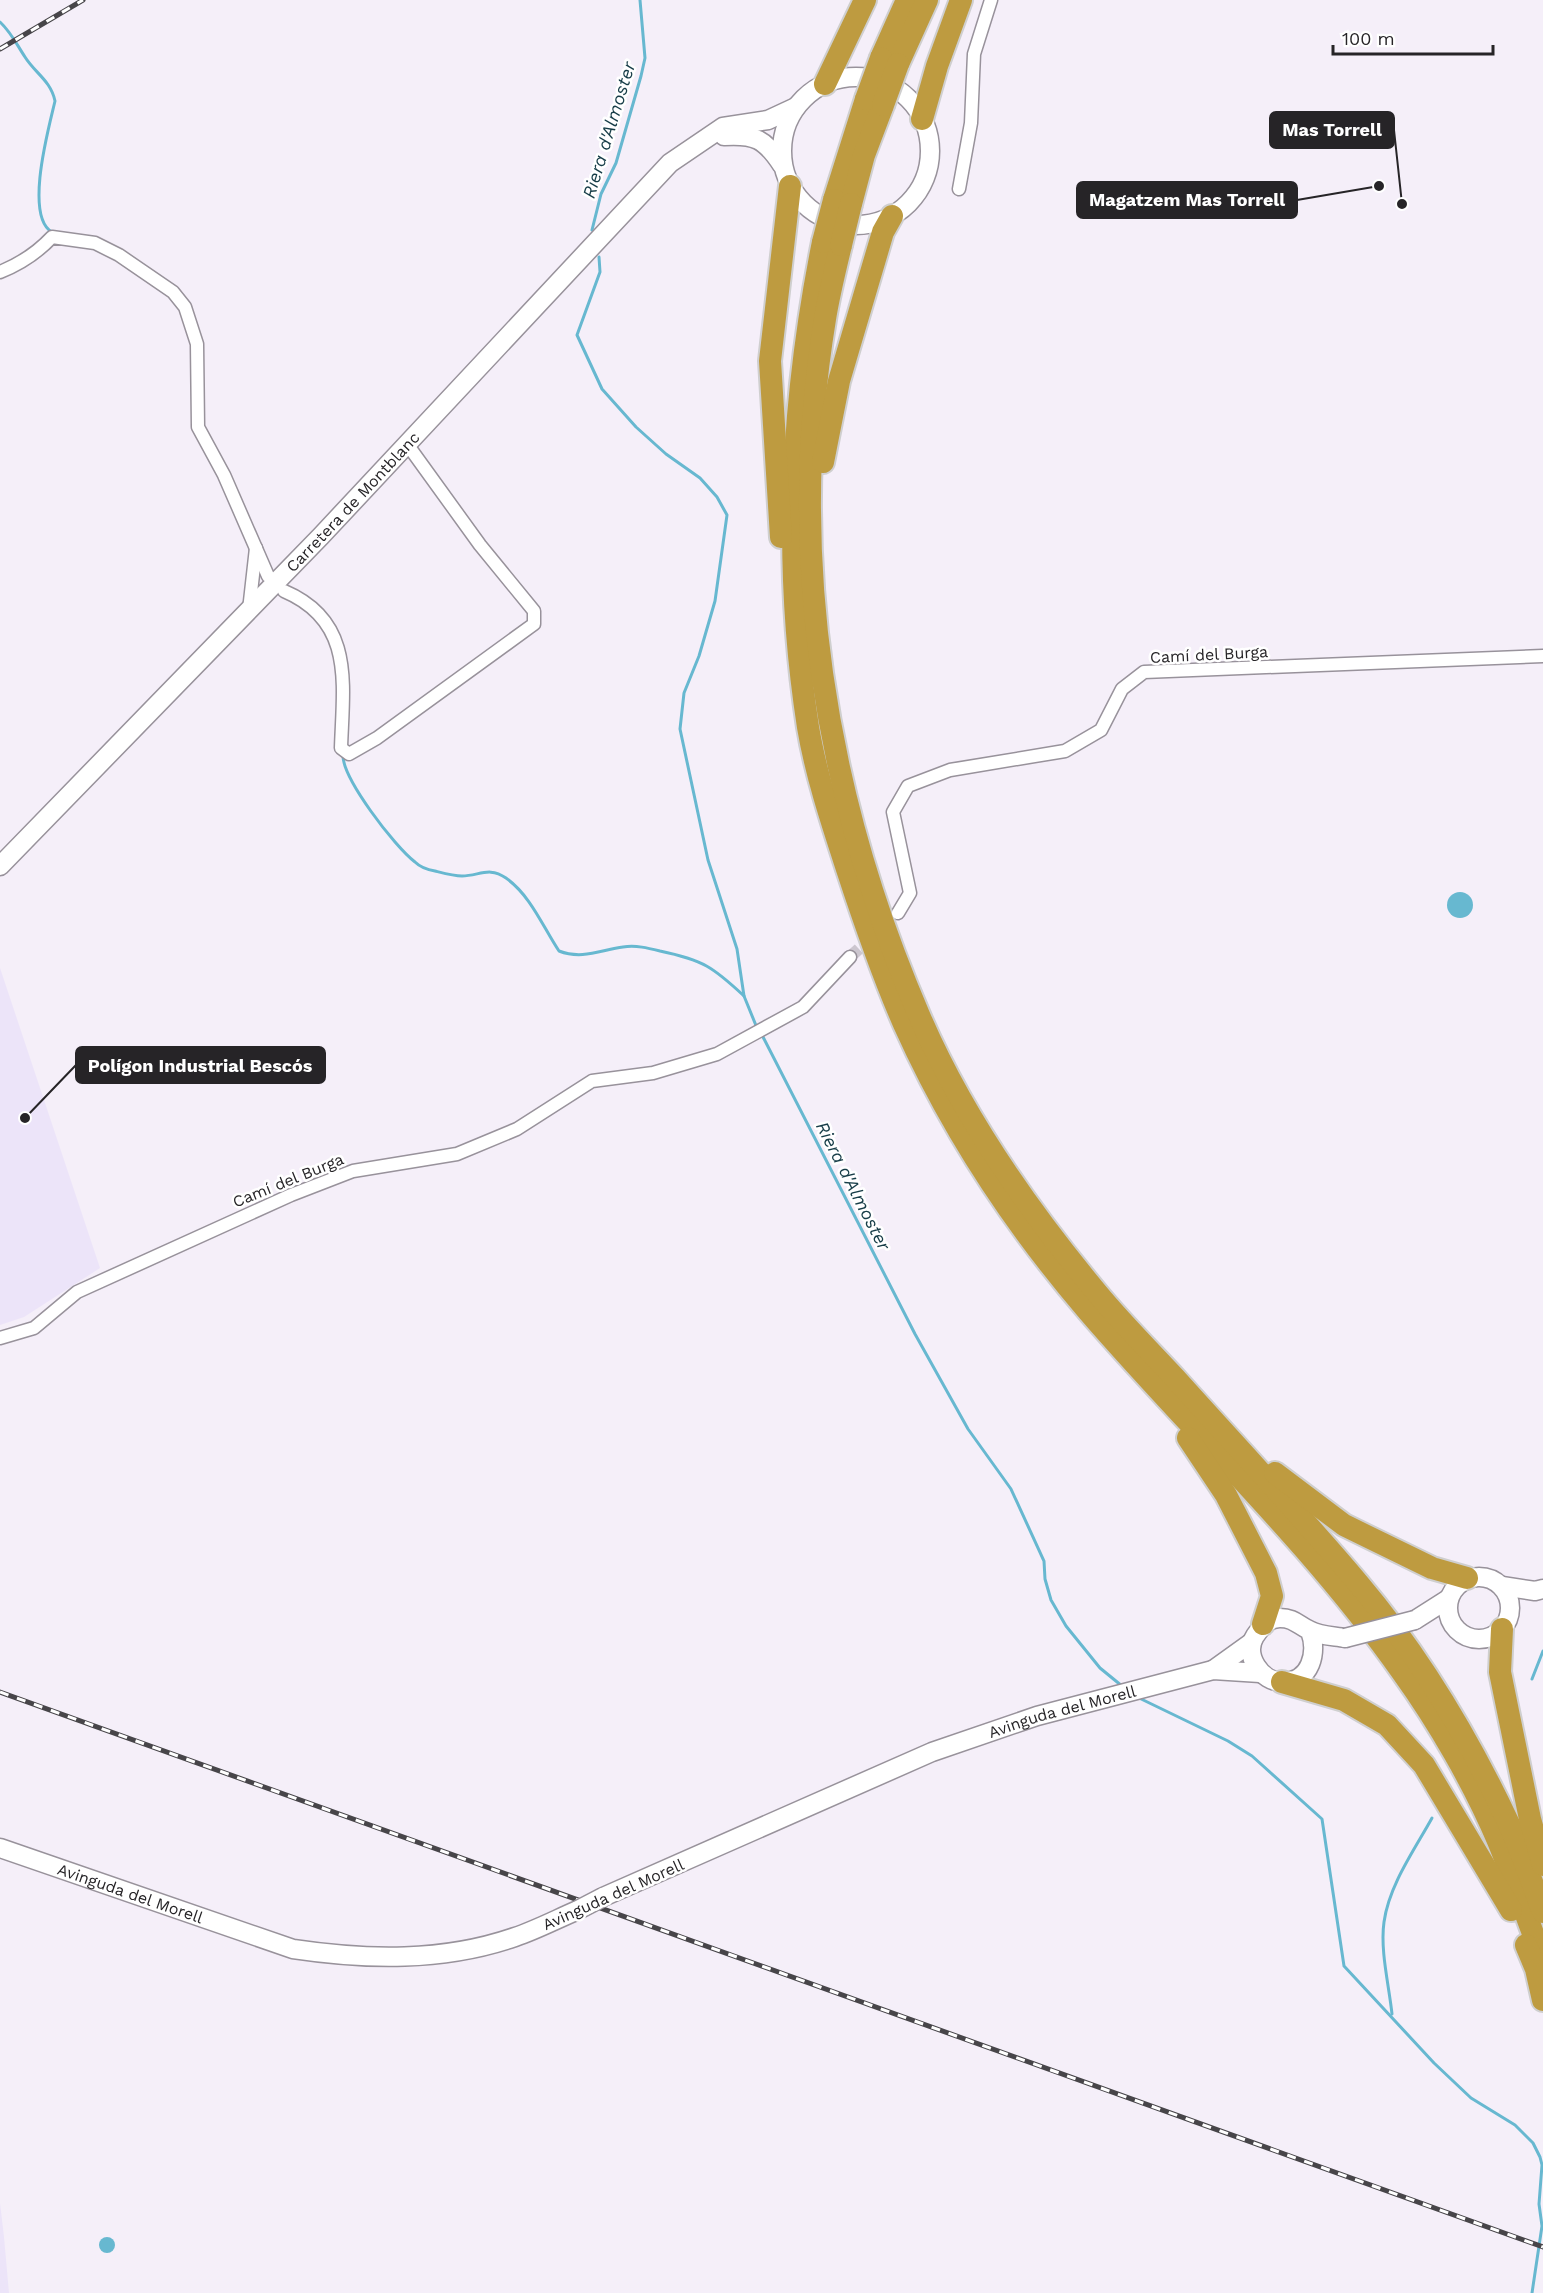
<svg xmlns="http://www.w3.org/2000/svg" width="1543" height="2293" font-family="'Work Sans',sans-serif">
<style>
.industrial{fill:#ece4f9}
.water{fill:#67b8d0}
.lines{fill:none;stroke-linecap:round;stroke-linejoin:round}
.stream{stroke:#67b8d0;stroke-width:3}
.street-tunnel{stroke:#ccc6cf;stroke-width:12;stroke-dasharray:12 6;stroke-linecap:butt}
.street-casing{stroke:#98929b;stroke-width:15}
.secondary-casing{stroke:#98929b;stroke-width:21}
.highway-casing{stroke:#cfcfcf;stroke-width:26}
.street{stroke:#fff;stroke-width:12}
.secondary{stroke:#fff;stroke-width:18}
.highway{stroke:#be9b40;stroke-width:22}
.rail-casing{stroke:#474549;stroke-width:5}
.rail{stroke:#fff;stroke-width:3;stroke-dasharray:9;stroke-linecap:butt}
.secondary-bridge-casing{stroke:#98929b;stroke-width:21;stroke-linecap:butt}
.highway-bridge-casing{stroke:#cfcfcf;stroke-width:26;stroke-linecap:butt}
.secondary-bridge{stroke:#fff;stroke-width:18}
.highway-bridge{stroke:#be9b40;stroke-width:22}
.labels{text-anchor:middle;stroke-width:5;stroke-linejoin:round;paint-order:stroke}
.street-label{font-size:16px;fill:#262427;stroke:#fff}
.water-label{font-size:18px;font-style:italic;fill:#163c47;stroke:#fff}
.leader{fill:none;stroke:#262427;stroke-width:2}
.callout-dot{fill:#262427;stroke:#fff;stroke-width:2}
.callout{fill:#262427;stroke:#262427;stroke-width:2}
.callout-label{font-size:18px;text-anchor:middle;font-weight:bold;fill:#fff}
</style>
<rect width="100%" height="100%" fill="#f5eff9"/>
<!-- industrial -->
<g class="industrial">
<polygon points="0,968 100,1268 24,1317 0,1325"/>
<polygon points="0,2203 4,2237 9,2293 0,2293"/>
</g>
<!-- water -->
<g class="water">
<circle cx="1460" cy="905" r="13"/>
<circle cx="107" cy="2245" r="8"/>
</g>
<g class="lines">
<!-- stream -->
<g class="stream">
<path d="M0,22C11,32 17,45 25,57C35,73 51,81 55,101C49,127 24,216 52,232"/>
<polyline points="592,230 601,194 616,163 641,76 645,58 640,0"/>
<polyline points="599,257 600,272 577,335 602,389 636,427 666,454 700,478 717,497 727,515 715,601 699,656 684,693 680,729 708,860 737,949 744,996 757,1028"/>
<path d="M343,754C341,777 395,847 415,862C420,867 429,870 435,871C443,873 454,876 462,876C479,876 489,866 506,878C531,896 543,927 559,951C582,960 601,950 623,947C636,945 648,948 660,951C703,960 713,967 744,996"/>
<polyline points="761,1033 915,1334 968,1429 1011,1489 1044,1561 1045,1579 1051,1600 1066,1626 1100,1668 1122,1686"/>
<polyline points="1532,1679 1543,1651"/>
<polyline points="1137,1697 1228,1741 1252,1756 1322,1819 1344,1966 1434,2063 1471,2098 1515,2125 1533,2143 1540,2157 1542,2165 1539,2204 1542,2226 1532,2293"/>
<path d="M1392,2014C1389,1985 1380,1951 1384,1922C1389,1885 1415,1849 1432,1818"/>
</g>
<!-- street-tunnel -->
<polyline class="street-tunnel" points="850,957 873,936"/>
<defs>
<g id="street">
<polyline points="959,189 971,123 974,54 991,0"/>
<path d="M0,272C20,264 37,253 52,237L95,243L119,255L173,292L185,307L197,344L198,427L224,475L268,576"/>
<path d="M284,591C355,621 343,684 341,748L349,754L377,738L534,624V611L480,545L407,444"/>
<polyline points="249,610 256,548"/>
<polyline points="898,913 910,893 893,812 908,786 950,770 1065,751 1101,730 1122,689 1144,672 1543,656"/>
<polyline points="0,1338 34,1328 77,1292 291,1195 353,1171 457,1154 517,1129 592,1081 653,1073 717,1054 803,1007 850,957"/>
</g>
<g id="secondary">
<circle cx="856" cy="151" r="74"/>
<path d="M724,136C755,134 765,139 782,165"/>
<path id="s1" d="M0,866L321,536L670,163L723,127L768,120L796,107"/>
<circle cx="1479" cy="1608" r="31"/>
<polyline points="1502,1586 1535,1591 1543,1589"/>
<polyline points="1415,1620 1448,1599"/>
<path d="M1310,1631C1318,1652 1311,1682 1283,1682C1261,1682 1243,1655 1255,1636C1262,1626 1268,1618 1280,1618C1294,1618 1298,1625 1309,1630C1319,1636 1334,1636 1345,1638"/>
<polyline points="1213,1670 1252,1642"/>
<path id="s2" d="M0,1848L293,1949C367,1960 443,1962 515,1937C536,1930 557,1919 578,1910"/>
<path id="s3" d="M603,1897L932,1752L1037,1716L1213,1670L1260,1673"/>
</g>
<g id="highway">
<polyline points="881,58 907,0"/>
<polyline points="898,64 927,0"/>
<polyline points="825,84 865,0"/>
<polyline points="922,119 937,66 961,0"/>
<polyline points="834,200 866,99"/>
<polyline points="851,204 864,155 883,105"/>
<path d="M823,242C791,401 783,566 808,727C816,775 832,823 847,869C864,921 882,974 904,1024C950,1127 1015,1226 1088,1311C1192,1432 1310,1541 1402,1672C1438,1722 1474,1784 1498,1841C1514,1880 1528,1921 1543,1960"/>
<path d="M841,245C835,270 829,294 825,319C786,555 825,797 919,1015C962,1116 1028,1210 1098,1294C1122,1323 1149,1350 1175,1378C1236,1446 1299,1513 1358,1583C1419,1655 1469,1739 1509,1824C1522,1852 1532,1883 1543,1912"/>
<polyline points="823,462 839,381 883,232 892,216"/>
<polyline points="781,537 770,361 790,186"/>
<polyline points="1188,1438 1226,1495 1266,1573 1272,1596 1263,1624"/>
<polyline points="1275,1473 1344,1525 1432,1568 1467,1578"/>
<polyline points="1502,1629 1500,1672 1530,1819 1543,1865"/>
<polyline points="1282,1682 1344,1700 1387,1725 1424,1765 1511,1910"/>
<polyline points="1526,1945 1536,1969 1543,2000"/>
</g>
</defs>
<!-- street casing -->
<use href="#street" class="street-casing"/>
<!-- secondary casing -->
<use href="#secondary" class="secondary-casing"/>
<!-- highway casing -->
<use href="#highway" class="highway-casing"/>
<!-- street -->
<use href="#street" class="street"/>
<!-- secondary -->
<use href="#secondary" class="secondary"/>
<!-- highway -->
<use href="#highway" class="highway"/>
<defs>
<g id="rail">
<polyline points="0,49 83,0"/>
<polyline points="0,1692 1543,2247"/>
</g>
</defs>
<!-- rail casing -->
<use href="#rail" class="rail-casing"/>
<!-- rail -->
<use href="#rail" class="rail"/>
<defs>
<g id="secondary-bridge">
<polyline points="1345,1638 1415,1620"/>
<polyline points="578,1910 603,1897"/>
</g>
<g id="highway-bridge">
<polyline points="866,99 881,58"/>
<polyline points="883,105 898,64"/>
<polyline points="823,242 834,200"/>
<polyline points="841,245 851,204"/>
</g>
</defs>
<!-- secondary-bridge casing -->
<use href="#secondary-bridge" class="secondary-bridge-casing"/>
<!-- highway-bridge casing -->
<use href="#highway-bridge" class="highway-bridge-casing"/>
<!-- secondary-bridge -->
<use href="#secondary-bridge" class="secondary-bridge"/>
<!-- highway-bridge -->
<use href="#highway-bridge" class="highway-bridge"/>
</g>
<g class="labels">
<!-- street labels -->
<g class="street-label">
<text dy="6" stroke="none"><textPath href="#s1" startOffset="507">Carretera de Montblanc</textPath></text>
<text transform="translate(1209 654) rotate(-3)" y="6">Camí del Burga</text>
<text transform="translate(288 1180) rotate(-22)" y="6">Camí del Burga</text>
<text dy="6" stroke="none"><textPath href="#s3" startOffset="496">Avinguda del Morell</textPath></text>
<text dy="6" stroke="none"><textPath href="#s2" startOffset="138">Avinguda del Morell</textPath></text>
<text transform="translate(613 1894) rotate(-24)" y="6">Avinguda del Morell</text>
</g>
<!-- water labels -->
<g class="water-label">
<text transform="translate(609 130) rotate(-73)" y="6">Riera d'Almoster</text>
<text transform="translate(853 1186) rotate(63)" y="6">Riera d'Almoster</text>
</g>
</g>
<!-- callouts -->
<path class="leader" d="M1402 204L1394 130M1379 186L1297 200M25 1118L76 1065"/>
<g class="callout-dot">
<circle cx="1402" cy="204" r="6"/>
<circle cx="1379" cy="186" r="6"/>
<circle cx="25" cy="1118" r="6"/>
</g>
<g class="callout">
<rect x="1270" y="112" width="124" height="36" rx="6"/>
<rect x="1077" y="182" width="220" height="36" rx="6"/>
<rect x="76" y="1047" width="249" height="36" rx="6"/>
</g>
<g class="callout-label">
<text x="1332" y="136">Mas Torrell</text>
<text x="1187" y="206">Magatzem Mas Torrell</text>
<text x="200" y="1072">Polígon Industrial Bescós</text>
</g>
<!-- scale -->
<path d="M1333 45v9h160v-9" fill="none" stroke="#262427" stroke-width="3"/>
<text x="1342" y="45" font-size="18" fill="#262427" stroke="#ffffff" stroke-width="4.5" paint-order="stroke">100 m</text>
</svg>
